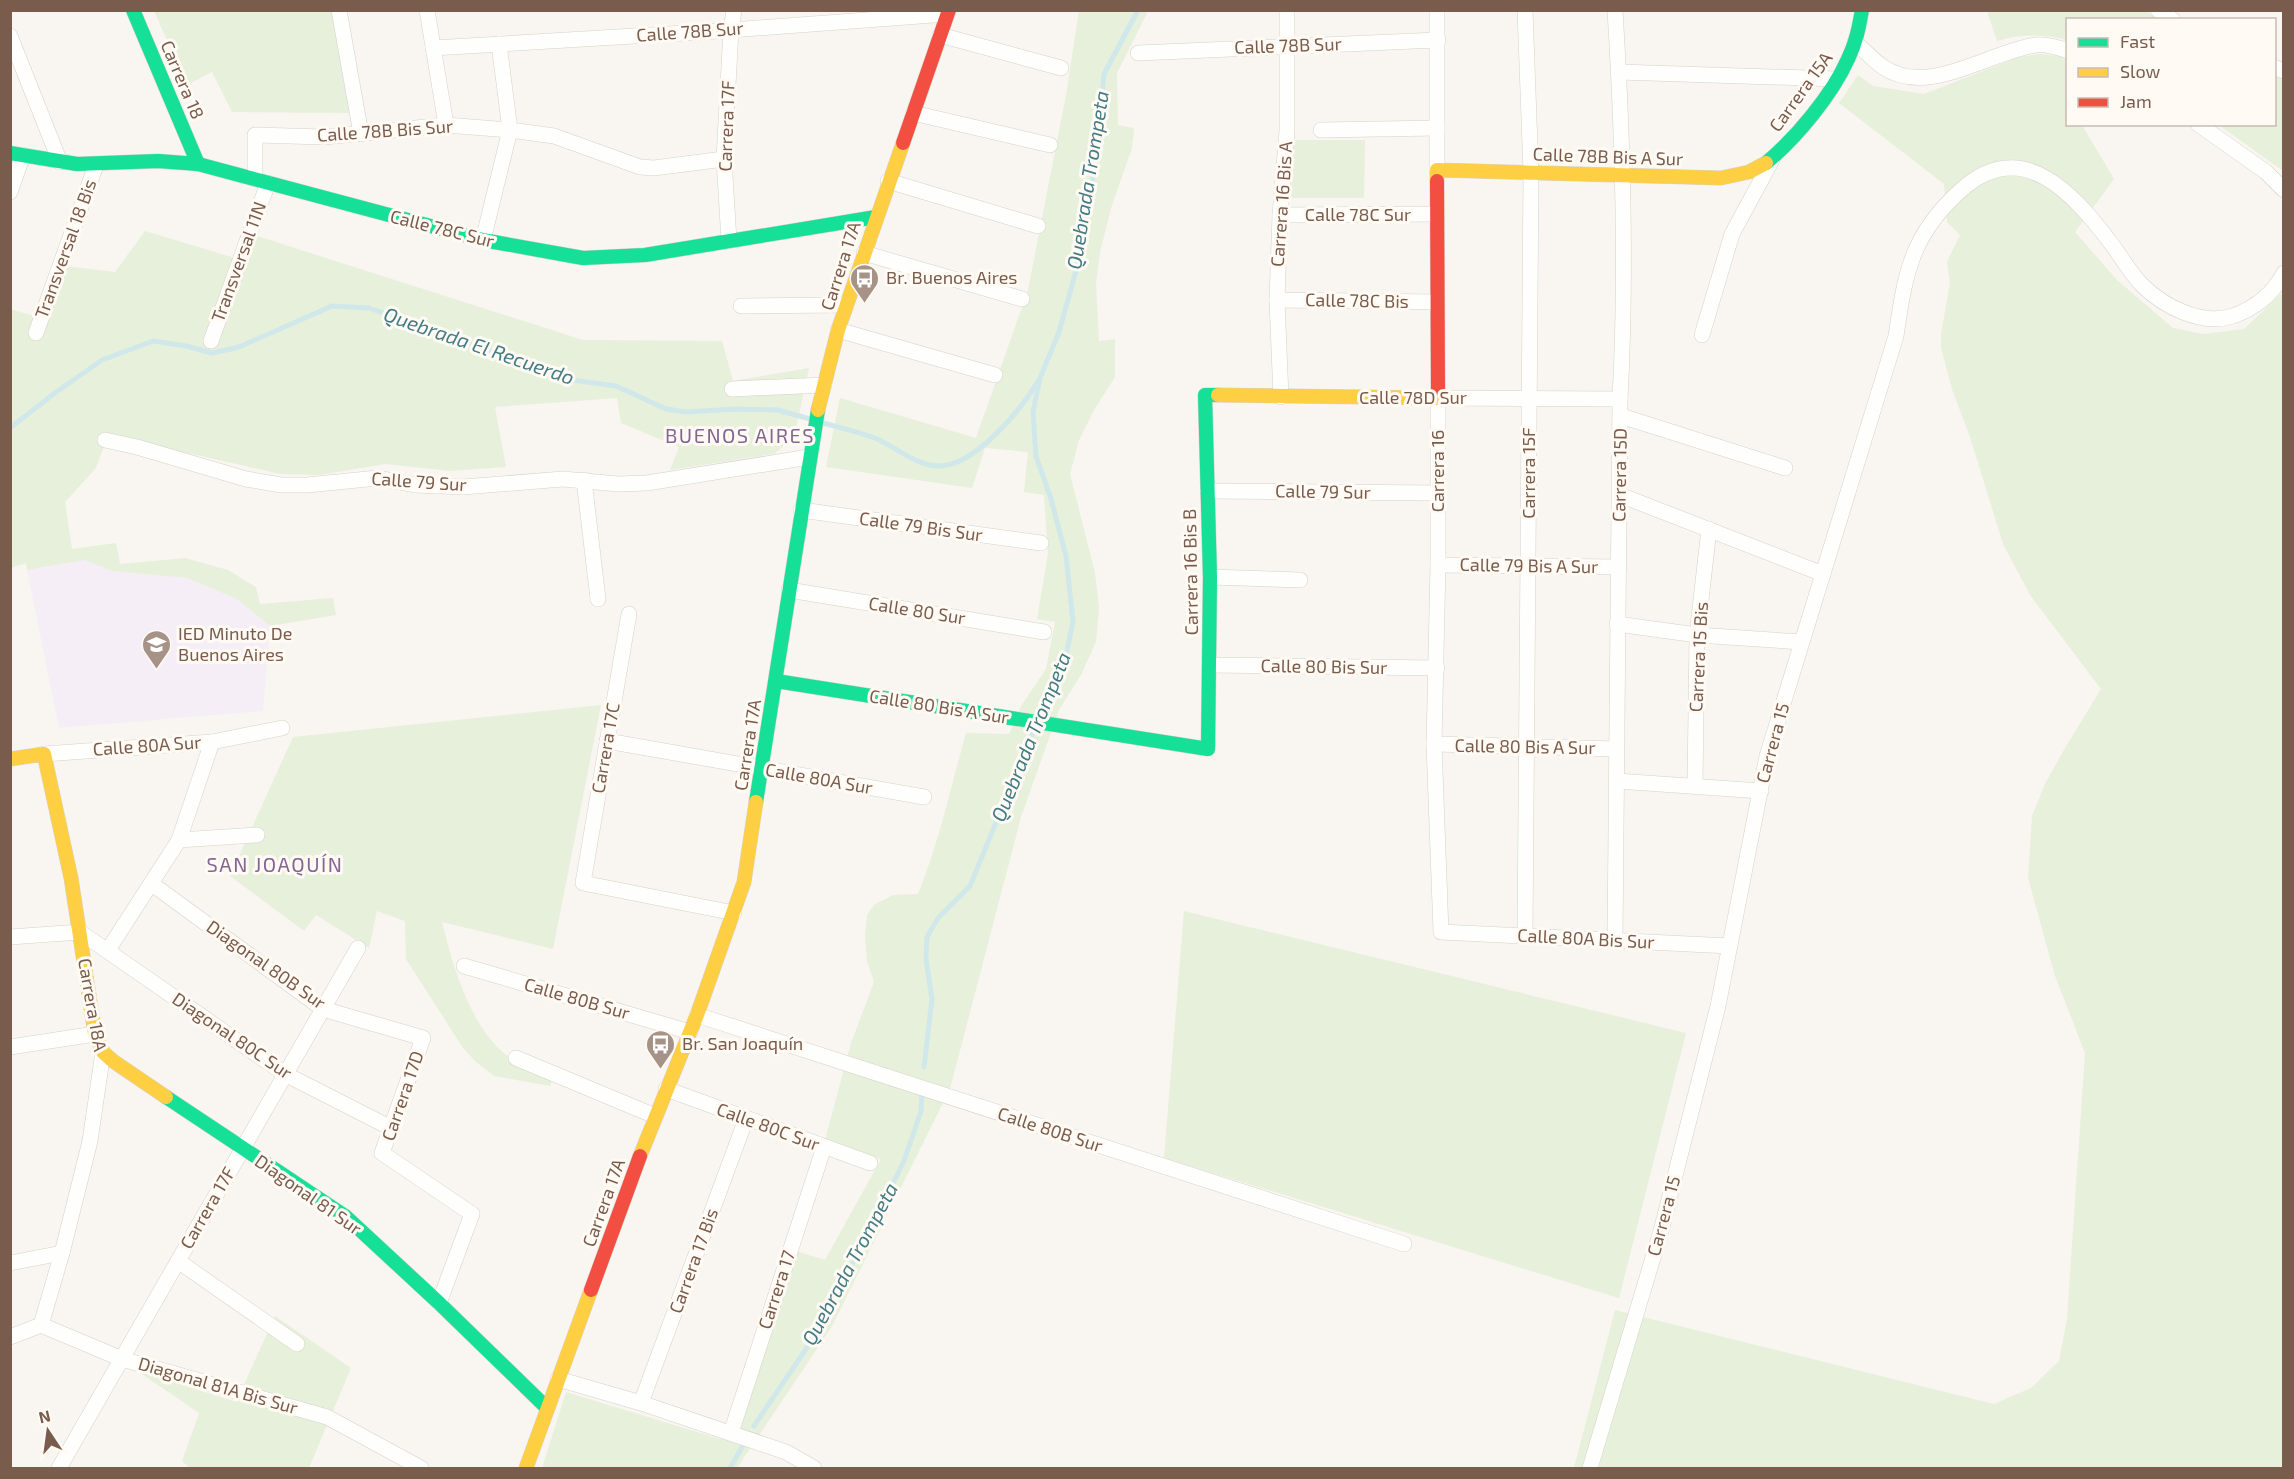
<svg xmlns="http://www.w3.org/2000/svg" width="2294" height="1479" font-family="'Exo 2',sans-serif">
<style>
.education{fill:#f6eef6}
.green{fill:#e7f0db}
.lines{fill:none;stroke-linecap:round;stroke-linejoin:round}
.stream{stroke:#d0e8ea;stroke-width:5}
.street-casing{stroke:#d7d1cb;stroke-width:16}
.fast-casing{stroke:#d9d2cb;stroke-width:15}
.slow-casing{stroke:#d9d2cb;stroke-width:15}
.jam-casing{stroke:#d9d2cb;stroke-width:15}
.street{stroke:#fefefd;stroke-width:15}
.fast{stroke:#16e098;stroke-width:14}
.slow{stroke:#ffcf43;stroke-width:14}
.jam{stroke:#f24e42;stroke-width:14}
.labels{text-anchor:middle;stroke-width:6;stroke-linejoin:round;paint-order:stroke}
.street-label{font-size:18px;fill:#7a5c4d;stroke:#fffaf3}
.poi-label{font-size:18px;fill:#7a5c4d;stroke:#fffaf3;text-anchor:start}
.water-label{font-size:20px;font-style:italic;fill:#437c86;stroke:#fffaf3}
.neighbourhood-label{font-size:20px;letter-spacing:1.5px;fill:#846695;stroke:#fffaf3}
</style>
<rect width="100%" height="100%" fill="#f9f5f0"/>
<!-- education -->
<polygon class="education" points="85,560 111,571 187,578 237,599 270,626 263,711 59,728 27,570"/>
<!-- green -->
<g class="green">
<polygon points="154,11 332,11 357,113 232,112 212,72 187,85"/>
<path d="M1079,11H1148L1117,73L1118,125L1134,128L1132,148L1112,205L1100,252L1096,284L1099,341L1115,339V377L1094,410L1079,440L1070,474L1095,573L1099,608L1096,642L1082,673L1059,710L1021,817L950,1089L831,1328L737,1468H542L566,1392L720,1439L796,1251L825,1260L881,1159L825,1140L851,1043L874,982L867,961L865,935L867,915L874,905L893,895L918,894C939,843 951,786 966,733L1009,734L1021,706L1046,669L1055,622L1037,619L1048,554L1044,495L1024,492L1028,452L985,448L972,488L826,467L840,398L976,438L1028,290L1066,95Z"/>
<path d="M1987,11H2147L2157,19L2068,20L2067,40C2042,34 2022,34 1997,41Z"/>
<polygon points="2039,54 2060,56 2067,61 2068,124 2082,125 2114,179 2075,232 2117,280 2173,328 2203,334 2244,329 2283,292 2283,1468 1574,1468 1615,1310 1994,1404 2031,1388 2059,1361 2067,1319 2085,1053 2055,976 2028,878 2032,816 2045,784 2065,748 2101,689 2030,595 2003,544 1970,437 1952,389 1941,348 1941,334 1950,283 1947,262 1960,235 1947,222 1944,184 1839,103 1858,75 1873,86 1924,94 2019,57"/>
<polygon points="2275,75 2283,79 2283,171 2219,125 2274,124"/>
<polygon points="1292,140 1365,140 1364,198 1291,198"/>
<polygon points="145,231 248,262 257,236 583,340 722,341 733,381 809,368 797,424 790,440 774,454 670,470 679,447 621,423 617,398 495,407 506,467 450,471 386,464 319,475 280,474 108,435 96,468 65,502 72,549 116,543 120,564 185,558 228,570 256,587 260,604 333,598 336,615 270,626 237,599 187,578 111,571 85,560 27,570 26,563 11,568 11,309 47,320 65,266 115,272"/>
<path d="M601,705L553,949L442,922C453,966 470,1029 510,1058C522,1066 539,1071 553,1077L550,1086L494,1076L476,1062L463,1048L406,959L405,921L377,911L369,948L316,915L304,931L230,876L293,737Z"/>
<polygon points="1184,911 1686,1033 1619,1298 1164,1158"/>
<polygon points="275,1316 351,1368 309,1468 190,1468 182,1461 199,1413 136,1370 236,1402"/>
</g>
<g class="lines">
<!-- stream -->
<g class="stream">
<path d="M819,422C837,427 855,431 872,437C894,445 915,466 939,466C976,466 1023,407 1040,378"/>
<polyline points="10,428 55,393 102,360 153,341 186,346 212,353 239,347 332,306 369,308 572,380 616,386 666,409 686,412 736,409 778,410 810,419"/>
<polyline points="1039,718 1064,665 1073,622 1066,556 1051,499 1036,456 1033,412 1040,378 1059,332 1076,271 1095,166 1104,74 1138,10"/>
<polyline points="924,1067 932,999 926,959 927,937 938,918 970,886 1035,727"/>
<polyline points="754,1426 810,1343 868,1234 904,1161 921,1111 922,1092"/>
<polyline points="730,1468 742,1447"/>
</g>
<defs>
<g id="street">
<polyline points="339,10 361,134"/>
<polyline points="427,10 446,125"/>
<polyline points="1525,10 1531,173 1525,936"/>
<polyline points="2158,10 2173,20"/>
<polyline points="940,35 1061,68"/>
<polyline points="10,36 60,162"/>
<path d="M1855,42C1864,50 1873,60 1883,67C1928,98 1990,51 2036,45C2047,44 2057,47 2068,51"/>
<polyline points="433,48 718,31 947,14"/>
<polyline points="1138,53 1438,40"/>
<polyline points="2274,67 2284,71"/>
<polyline points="1619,72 1837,79"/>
<polyline points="913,113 1050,145"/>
<polyline points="2198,124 2266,172 2284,190"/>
<polyline points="1321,130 1437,128"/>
<polyline points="1437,170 1437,10"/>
<polyline points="255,179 255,135 324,137 446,125 510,130 554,136 640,167 654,168 724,159"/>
<polyline points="888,181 1038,226"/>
<polyline points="10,192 23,155"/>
<polyline points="1280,215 1437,214"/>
<polyline points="483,240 510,130 499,44"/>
<polyline points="729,241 724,159 731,30 734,10"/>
<polyline points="864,253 1022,299"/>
<polyline points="1277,300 1436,302"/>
<polyline points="741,306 846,305"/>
<polyline points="838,330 995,375"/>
<polyline points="36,333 96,165"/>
<polyline points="1702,335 1732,234 1772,160"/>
<polyline points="211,341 268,183"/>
<polyline points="732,389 824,385"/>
<polyline points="1281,397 1277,300 1280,215 1287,130 1287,10"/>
<polyline points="1620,399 1438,398 1438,565 1434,744 1441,932 1730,946"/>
<polyline points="1621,416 1785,468"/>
<polyline points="105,440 137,447 246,479 281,485 307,485 378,478 415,485 463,487 563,479 618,484 647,483 809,457"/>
<polyline points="584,480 598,599"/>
<polyline points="1208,491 1437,493"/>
<polyline points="1620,495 1823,574"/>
<polyline points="801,510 1041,543"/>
<polyline points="1438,565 1619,567"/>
<polyline points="1210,577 1300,580"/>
<polyline points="789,590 1044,632"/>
<polyline points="629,614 583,883 734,913"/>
<polyline points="1617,624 1697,635 1802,642"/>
<polyline points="1210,665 1437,668"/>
<polyline points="607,741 924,797"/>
<polyline points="1434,744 1616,749"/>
<polyline points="44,754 212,742 282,728"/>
<polyline points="1617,781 1761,791"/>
<polyline points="1695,786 1697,635 1709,529"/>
<polyline points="179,840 257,835"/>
<polyline points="152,884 323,1009 423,1038 382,1153 472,1214 439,1303"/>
<polyline points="10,937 80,932 285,1074 391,1128"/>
<path d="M1615,940L1620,399C1627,269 1623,140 1615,10"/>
<polyline points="108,950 179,840 212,742"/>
<polyline points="464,966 690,1032"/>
<polyline points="697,1015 1404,1244"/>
<polyline points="10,1047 95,1034"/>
<polyline points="516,1058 655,1116"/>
<polyline points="666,1089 870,1163"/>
<polyline points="178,1261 297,1344"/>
<polyline points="10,1263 62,1253"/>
<polyline points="41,1325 62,1253 90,1141 103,1052"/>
<polyline points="10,1337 41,1325 122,1359 327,1417 421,1468"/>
<polyline points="558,1379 641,1403 786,1452 814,1468"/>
<polyline points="641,1403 746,1119"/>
<polyline points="731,1433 824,1147"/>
<polyline points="59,1468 358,948"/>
<path d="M1590,1468L1661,1231L1718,1006L1767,756L1896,336C1905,274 1911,235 1960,191C2021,135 2072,192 2110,242C2121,256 2130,273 2142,285C2164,307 2202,326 2233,316C2255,308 2273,294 2284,273"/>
</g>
<g id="fast">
<polyline points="133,10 198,164"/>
<polyline points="10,153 77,164 158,161 198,164 483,240 583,258 645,255 876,217"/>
<path d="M1766,163C1796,138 1832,95 1848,59C1856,43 1859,27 1862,10"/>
<polyline points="776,681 1208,749 1210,577 1205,395 1218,395"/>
<polyline points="756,802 818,410"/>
<polyline points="166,1097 345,1216 439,1303 547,1408"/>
</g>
<g id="slow">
<polyline points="1437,181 1437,170 1721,178 1749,172 1766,163"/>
<polyline points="1218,395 1438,398 1438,388"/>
<polyline points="818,410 838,330 903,143"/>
<polyline points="10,759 44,754 71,878 95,1034 103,1052 113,1061 166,1097"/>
<polyline points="640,1156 697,1015 744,882 756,802"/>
<polyline points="526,1468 591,1290"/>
</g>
<g id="jam">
<polyline points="903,143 949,10"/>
<polyline points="1437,181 1438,388"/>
<polyline points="591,1290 640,1156"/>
</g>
</defs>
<!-- street casing -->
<use href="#street" class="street-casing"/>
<!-- fast casing -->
<use href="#fast" class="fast-casing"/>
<!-- slow casing -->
<use href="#slow" class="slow-casing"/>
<!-- jam casing -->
<use href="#jam" class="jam-casing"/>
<!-- street -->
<use href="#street" class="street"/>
<!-- fast -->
<use href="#fast" class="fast"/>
<!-- slow -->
<use href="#slow" class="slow"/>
<!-- jam -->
<use href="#jam" class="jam"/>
</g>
<!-- icons -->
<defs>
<symbol id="bus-pin" viewBox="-11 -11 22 30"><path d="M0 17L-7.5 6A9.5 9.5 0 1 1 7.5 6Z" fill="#a69286" stroke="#fffaf3"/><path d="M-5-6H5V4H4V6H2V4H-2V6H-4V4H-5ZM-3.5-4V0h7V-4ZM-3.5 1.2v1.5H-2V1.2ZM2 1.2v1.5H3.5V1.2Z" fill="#fff"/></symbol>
<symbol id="school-pin" viewBox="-11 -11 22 30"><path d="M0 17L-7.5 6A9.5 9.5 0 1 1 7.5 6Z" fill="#a69286" stroke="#fffaf3"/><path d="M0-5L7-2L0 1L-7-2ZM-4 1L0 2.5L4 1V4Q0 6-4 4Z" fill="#fff"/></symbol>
</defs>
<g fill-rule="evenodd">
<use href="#bus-pin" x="848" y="262" width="33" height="45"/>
<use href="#school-pin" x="140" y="628" width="33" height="45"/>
<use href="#bus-pin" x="644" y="1028" width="33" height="45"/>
</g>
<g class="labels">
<!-- street labels -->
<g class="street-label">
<text transform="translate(690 32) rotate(-4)" y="6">Calle 78B Sur</text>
<text transform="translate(1288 46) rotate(-2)" y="6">Calle 78B Sur</text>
<text transform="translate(182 80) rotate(67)" y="6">Carrera 18</text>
<text transform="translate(1801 92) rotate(-54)" y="6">Carrera 15A</text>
<text transform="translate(727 126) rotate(-88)" y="6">Carrera 17F</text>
<text transform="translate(385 131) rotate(-4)" y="6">Calle 78B Bis Sur</text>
<text transform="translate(1608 157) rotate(2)" y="6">Calle 78B Bis A Sur</text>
<text transform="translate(1282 204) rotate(-86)" y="6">Carrera 16 Bis A</text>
<text x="1358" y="221">Calle 78C Sur</text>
<text transform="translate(442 229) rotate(14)" y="6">Calle 78C Sur</text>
<text transform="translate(66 249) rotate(-70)" y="6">Transversal 18 Bis</text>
<text transform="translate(239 262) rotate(-70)" y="6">Transversal 11N</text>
<text transform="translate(841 266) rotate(-72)" y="6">Carrera 17A</text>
<text transform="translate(1357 301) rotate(1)" y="6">Calle 78C Bis</text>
<text x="1413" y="404">Calle 78D Sur</text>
<text transform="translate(1438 471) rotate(-90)" y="6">Carrera 16</text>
<text transform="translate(1529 473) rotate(-90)" y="6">Carrera 15F</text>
<text transform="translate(1620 475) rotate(-89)" y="6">Carrera 15D</text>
<text transform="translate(419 482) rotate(4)" y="6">Calle 79 Sur</text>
<text transform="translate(1323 492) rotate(1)" y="6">Calle 79 Sur</text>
<text transform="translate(921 527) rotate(8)" y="6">Calle 79 Bis Sur</text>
<text transform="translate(1529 566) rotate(1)" y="6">Calle 79 Bis A Sur</text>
<text transform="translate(1191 572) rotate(-91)" y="6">Carrera 16 Bis B</text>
<text transform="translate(917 611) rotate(9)" y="6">Calle 80 Sur</text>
<text transform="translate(1699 657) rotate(-87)" y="6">Carrera 15 Bis</text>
<text transform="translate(1324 667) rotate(1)" y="6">Calle 80 Bis Sur</text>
<text transform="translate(939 707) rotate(9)" y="6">Calle 80 Bis A Sur</text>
<text transform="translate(1773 743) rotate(-75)" y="6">Carrera 15</text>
<text transform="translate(748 745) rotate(-81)" y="6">Carrera 17A</text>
<text transform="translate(147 746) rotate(-4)" y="6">Calle 80A Sur</text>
<text transform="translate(1525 747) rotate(1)" y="6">Calle 80 Bis A Sur</text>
<text transform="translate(606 748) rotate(-80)" y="6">Carrera 17C</text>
<text transform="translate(819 779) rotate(10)" y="6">Calle 80A Sur</text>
<text transform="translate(1586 939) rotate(3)" y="6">Calle 80A Bis Sur</text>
<text transform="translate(266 965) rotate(35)" y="6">Diagonal 80B Sur</text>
<text transform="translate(577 999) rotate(16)" y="6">Calle 80B Sur</text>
<text transform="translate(92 1005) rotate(80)" y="6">Carrera 18A</text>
<text transform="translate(232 1036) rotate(34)" y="6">Diagonal 80C Sur</text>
<text transform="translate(403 1096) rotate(-71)" y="6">Carrera 17D</text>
<text transform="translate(768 1127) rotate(20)" y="6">Calle 80C Sur</text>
<text transform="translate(1050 1130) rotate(18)" y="6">Calle 80B Sur</text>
<text transform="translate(308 1195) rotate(35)" y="6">Diagonal 81 Sur</text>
<text transform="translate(604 1203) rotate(-70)" y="6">Carrera 17A</text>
<text transform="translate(208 1208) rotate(-60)" y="6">Carrera 17F</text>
<text transform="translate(1664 1216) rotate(-75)" y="6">Carrera 15</text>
<text transform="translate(694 1261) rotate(-70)" y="6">Carrera 17 Bis</text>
<text transform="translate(777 1290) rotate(-72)" y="6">Carrera 17</text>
<text transform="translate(218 1386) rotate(16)" y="6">Diagonal 81A Bis Sur</text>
</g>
<!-- poi labels -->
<g class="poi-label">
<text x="886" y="284">Br. Buenos Aires</text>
<text x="178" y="640">IED Minuto De<tspan x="178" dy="21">Buenos Aires</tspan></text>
<text x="682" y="1050">Br. San Joaquín</text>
</g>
<!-- water labels -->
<g class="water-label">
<text transform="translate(1088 180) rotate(-81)" y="7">Quebrada Trompeta</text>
<text transform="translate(479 346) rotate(19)" y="7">Quebrada El Recuerdo</text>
<text transform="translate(1031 737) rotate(-68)" y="7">Quebrada Trompeta</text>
<text transform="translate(850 1264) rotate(-62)" y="7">Quebrada Trompeta</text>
</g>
<!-- neighbourhood labels -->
<g class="neighbourhood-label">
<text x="740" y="443">BUENOS AIRES</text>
<text x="275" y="872">SAN JOAQUÍN</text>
</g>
</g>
<!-- border -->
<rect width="2294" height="1479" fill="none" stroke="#7a5c4d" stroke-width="24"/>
<!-- legend -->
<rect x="2066" y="18" width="210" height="108" fill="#fffaf3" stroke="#cabbb1" stroke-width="1.5"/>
<rect x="2078" y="38" width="30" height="9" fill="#16e098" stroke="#cabbb1" stroke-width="1.5"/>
<text x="2120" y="48" font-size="18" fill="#7a5c4d">Fast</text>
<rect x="2078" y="68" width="30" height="9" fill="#ffcf43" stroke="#cabbb1" stroke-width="1.5"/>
<text x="2120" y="78" font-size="18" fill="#7a5c4d">Slow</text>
<rect x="2078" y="98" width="30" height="9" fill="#f24e42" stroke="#cabbb1" stroke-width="1.5"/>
<text x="2120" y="108" font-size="18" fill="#7a5c4d">Jam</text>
<!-- north arrow -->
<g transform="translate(48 1431) rotate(347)" stroke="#fffaf3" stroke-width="4.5" paint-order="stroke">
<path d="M0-4.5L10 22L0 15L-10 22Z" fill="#7a5c4d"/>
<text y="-9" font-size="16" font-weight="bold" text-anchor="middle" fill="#7a5c4d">N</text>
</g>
</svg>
